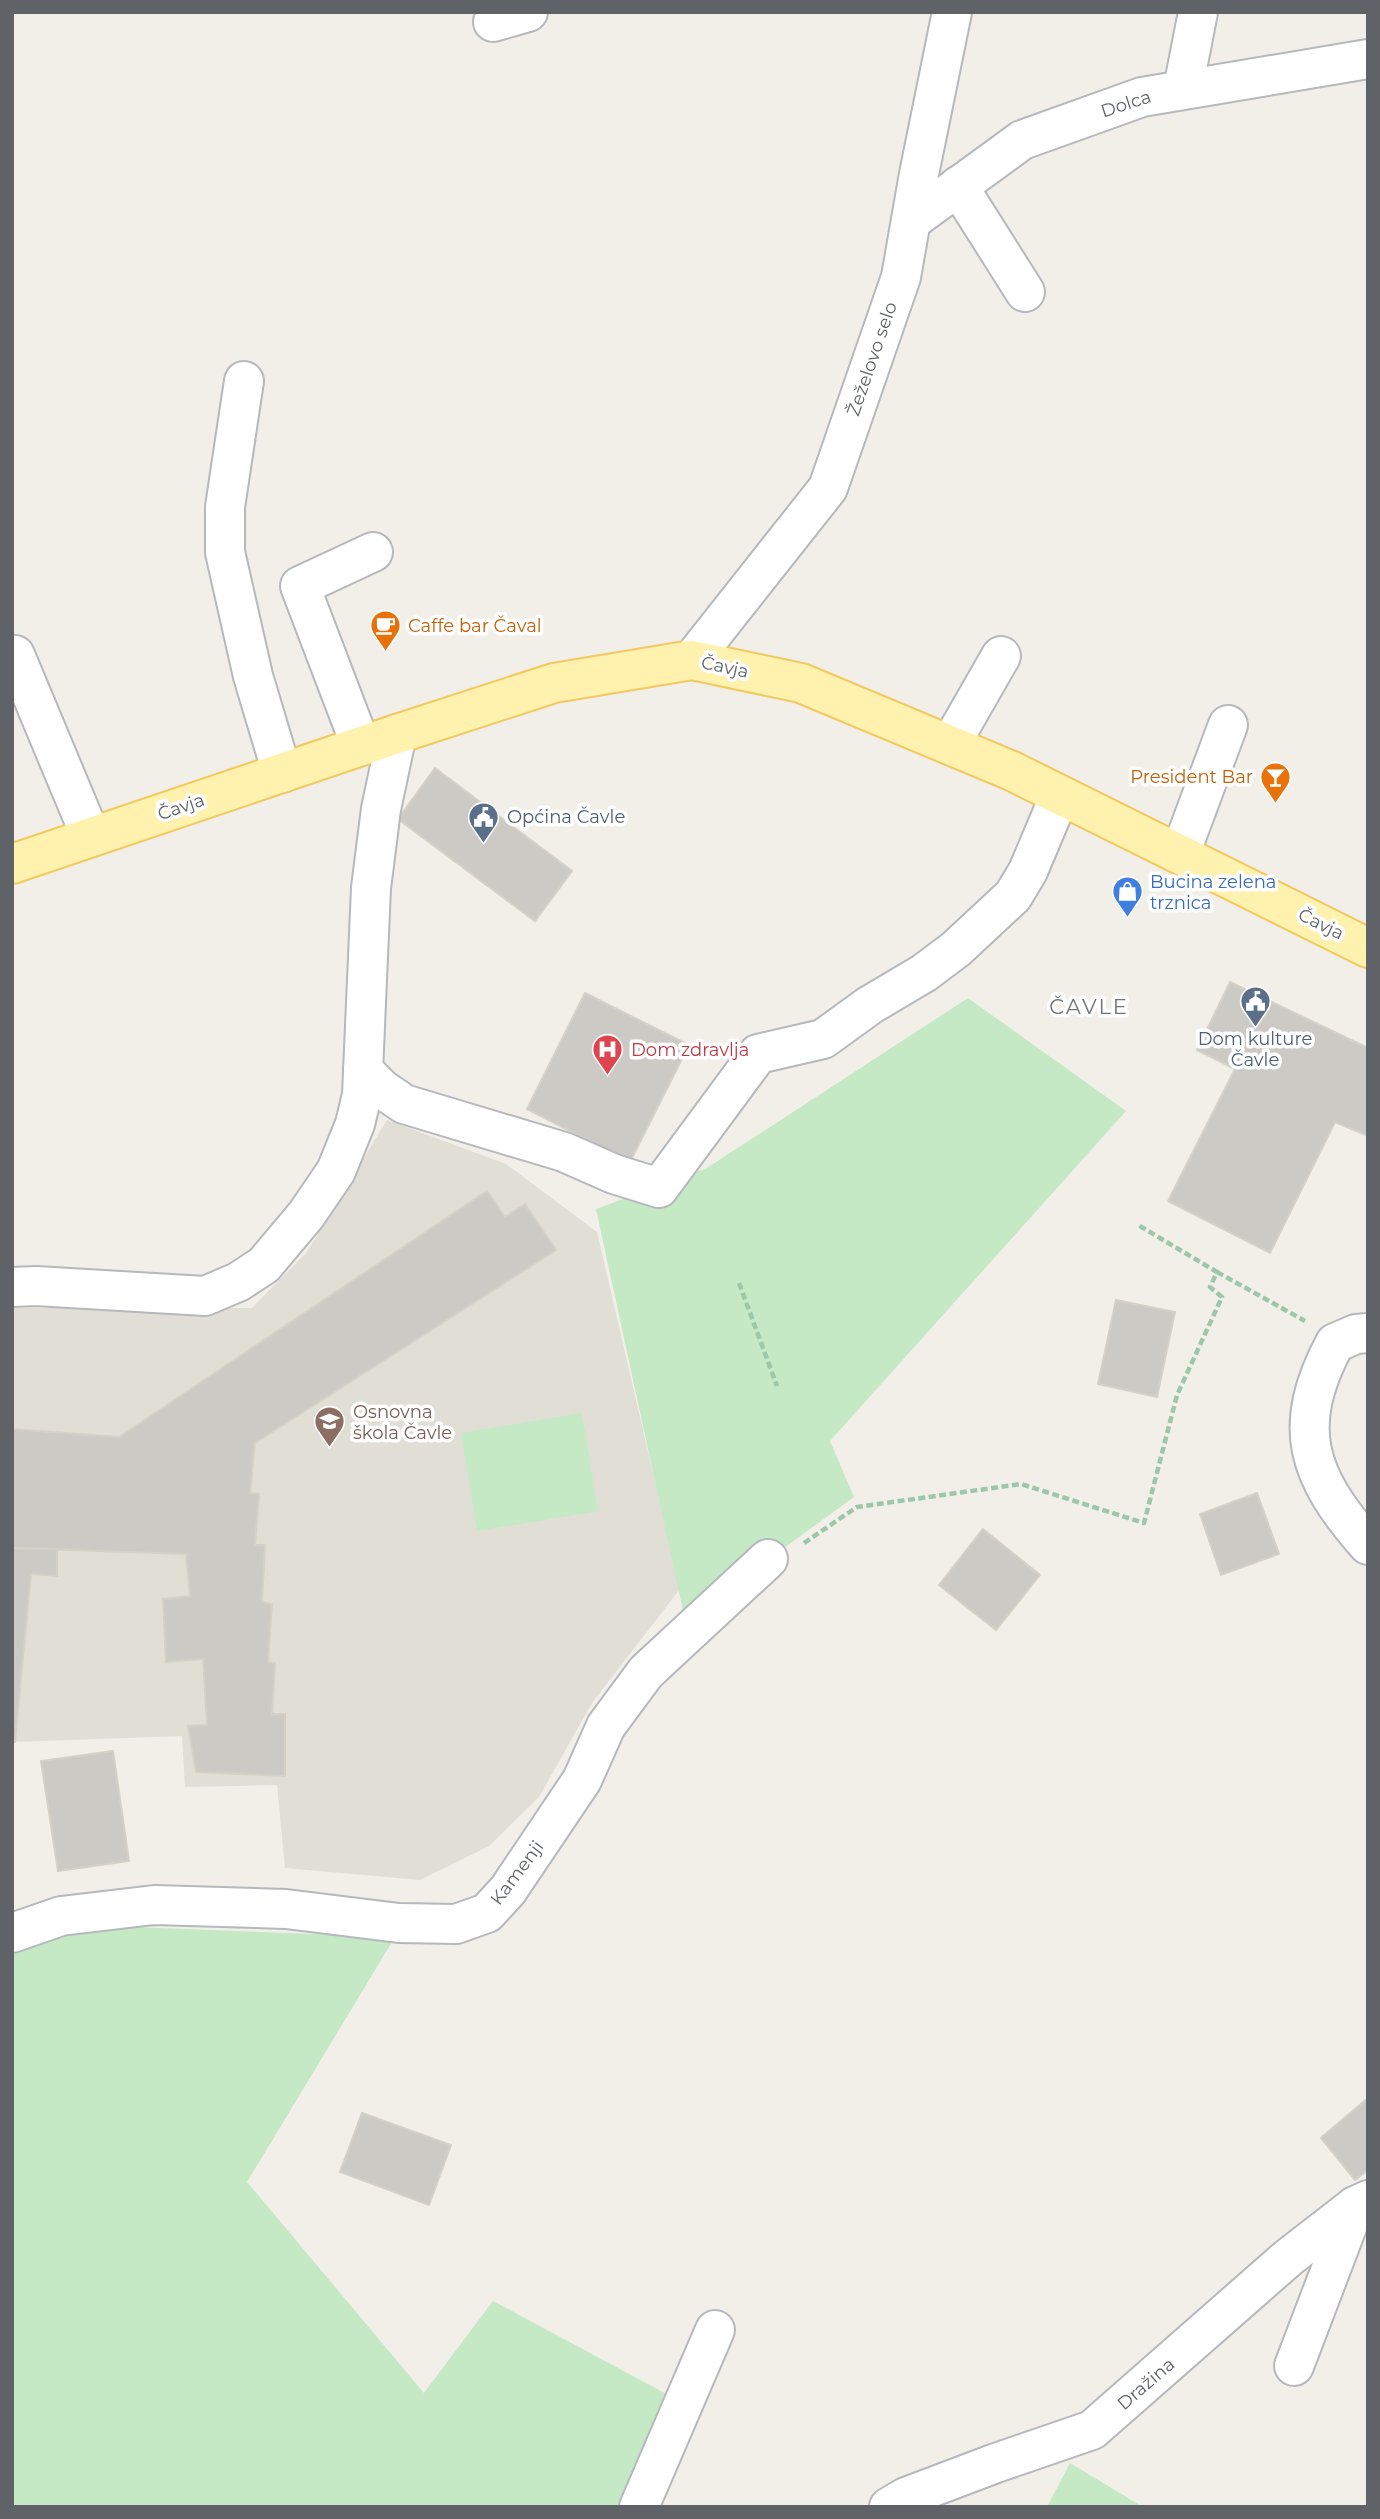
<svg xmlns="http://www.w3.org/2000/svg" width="1380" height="2519" font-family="Montserrat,sans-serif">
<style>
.education{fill:#e1ded6}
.green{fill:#c5e8c5}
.building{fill:#cccac5;stroke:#d6d1c6;stroke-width:2}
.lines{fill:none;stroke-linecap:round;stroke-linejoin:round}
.minor-casing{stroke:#b5b8bc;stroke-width:42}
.major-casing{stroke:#f2c960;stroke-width:42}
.path{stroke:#9cc7a9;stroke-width:4.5;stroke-dasharray:7 3.5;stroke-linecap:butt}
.minor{stroke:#fff;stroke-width:38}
.major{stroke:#fff2af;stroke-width:38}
.labels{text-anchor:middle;stroke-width:7;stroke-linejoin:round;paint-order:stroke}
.street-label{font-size:18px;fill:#5f6368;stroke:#fff}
.food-label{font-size:18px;fill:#c56008;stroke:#fff;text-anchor:start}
.service-label{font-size:18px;fill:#4e5e75;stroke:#fff;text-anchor:start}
.shop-label{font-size:18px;fill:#366cbe;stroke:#fff;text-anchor:start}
.health-label{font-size:18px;fill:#be3a42;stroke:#fff;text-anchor:start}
.education-label{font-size:18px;fill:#785e54;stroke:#fff;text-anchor:start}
.quarter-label{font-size:21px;letter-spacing:2px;fill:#70757a;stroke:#fff}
</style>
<rect width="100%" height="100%" fill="#f1efe8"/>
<!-- education -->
<polygon class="education" points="387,1120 506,1164 597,1232 680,1589 592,1703 539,1797 489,1846 420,1880 285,1868 277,1785 185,1787 182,1736 12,1742 12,1308 252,1308 307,1252"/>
<!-- green -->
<g class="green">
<polygon points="968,998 1126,1111 830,1441 854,1497 685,1620 596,1209 707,1168"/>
<polygon points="582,1413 598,1511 477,1531 461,1433"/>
<polygon points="80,1925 395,1937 247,2182 424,2393 493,2301 672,2397 618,2507 12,2507 12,1947"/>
<polygon points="1070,2463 1143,2507 1047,2507"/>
</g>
<!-- building -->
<g class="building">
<polygon points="435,768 572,871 535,921 398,819"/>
<polygon points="1230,982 1368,1048 1368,1136 1335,1122 1270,1253 1168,1201 1235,1069 1197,1050"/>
<polygon points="585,993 689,1045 630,1162 527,1109"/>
<polygon points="487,1191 505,1217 525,1204 556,1250 255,1443 250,1493 259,1494 255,1545 265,1545 262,1602 272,1604 268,1662 275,1663 272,1714 285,1714 285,1776 196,1772 188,1726 207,1725 203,1659 166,1662 163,1599 190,1596 186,1554 12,1548 12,1429 119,1437"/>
<polygon points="1116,1300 1175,1312 1157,1397 1098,1384"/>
<polygon points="1257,1493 1279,1554 1221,1575 1200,1514"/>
<polygon points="983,1529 1040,1575 996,1630 939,1585"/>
<polygon points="12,1548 57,1549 57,1576 31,1574 15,1742 12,1742"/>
<polygon points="113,1751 129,1861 58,1871 41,1761"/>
<polygon points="1368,2098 1368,2170 1355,2180 1321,2138"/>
<polygon points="362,2113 451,2145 429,2205 340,2172"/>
</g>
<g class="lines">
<defs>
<g id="minor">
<polyline points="493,22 528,12"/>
<polyline points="1183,89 1198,12"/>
<polyline points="958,186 1025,292"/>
<polyline points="911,221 1022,140 1142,97 1368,59"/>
<polyline points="244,381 225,507 225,552 253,676 282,773"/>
<polyline points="15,655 91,837"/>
<polyline points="692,660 828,488 901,277 919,174 952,12"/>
<polyline points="950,745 1001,656"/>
<polyline points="361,746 300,586 373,552"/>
<polyline points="1180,854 1228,725"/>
<polyline points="363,1070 382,1089 404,1104 564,1152 614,1174 659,1188 758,1054 823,1039 870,1005 924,973 956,949 1013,896 1028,871 1060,795"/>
<polyline points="12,1287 36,1286 205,1296 238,1282 264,1265 306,1215 336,1171 355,1124 362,1095 371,888 381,809 397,734"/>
<path d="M1368,1333L1356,1334L1335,1343C1290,1427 1307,1476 1368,1545"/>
<polyline points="12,1933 61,1916 154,1905 286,1909 399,1923 456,1924 487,1913 508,1890 582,1780 606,1726 646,1672 768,1559"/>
<polyline points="1294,2366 1355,2206"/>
<polyline points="639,2507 715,2330"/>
<polyline points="889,2507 906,2497 996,2463 1092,2430 1288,2258 1355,2206 1368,2200"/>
</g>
<polyline id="major" points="12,864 397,734 554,683 692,660 801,683 1012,771 1368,948"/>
</defs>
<!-- minor casing -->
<use href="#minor" class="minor-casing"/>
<!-- major casing -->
<use href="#major" class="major-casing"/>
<!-- path -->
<g class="path">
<polyline points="1217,1272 1305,1321"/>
<polyline points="739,1283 777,1386"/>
<polyline points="804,1543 857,1507 1021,1484 1144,1523 1177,1395 1222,1297 1210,1287 1217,1272 1138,1225"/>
</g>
<!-- minor -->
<use href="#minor" class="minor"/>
<!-- major -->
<use href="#major" class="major"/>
</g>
<!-- icons -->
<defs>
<symbol id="cafe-pin" viewBox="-11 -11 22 30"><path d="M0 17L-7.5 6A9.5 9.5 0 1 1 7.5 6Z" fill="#e8710a" stroke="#fff"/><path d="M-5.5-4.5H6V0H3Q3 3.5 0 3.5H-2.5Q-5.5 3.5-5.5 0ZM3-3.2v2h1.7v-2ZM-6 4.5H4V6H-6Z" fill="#fff"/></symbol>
<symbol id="bar-pin" viewBox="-11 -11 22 30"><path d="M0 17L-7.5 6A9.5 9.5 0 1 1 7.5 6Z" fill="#e8710a" stroke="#fff"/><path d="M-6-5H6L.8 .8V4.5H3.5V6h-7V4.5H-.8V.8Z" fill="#fff"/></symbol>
<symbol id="civic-pin" viewBox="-11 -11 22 30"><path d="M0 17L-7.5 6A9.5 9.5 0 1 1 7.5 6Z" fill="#5c6f8a" stroke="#fff"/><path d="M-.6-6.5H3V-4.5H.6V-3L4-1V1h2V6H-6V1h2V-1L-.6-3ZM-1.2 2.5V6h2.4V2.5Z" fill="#fff"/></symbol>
<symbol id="shop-pin" viewBox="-11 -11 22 30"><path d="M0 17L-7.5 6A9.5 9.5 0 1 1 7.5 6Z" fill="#3f7fe0" stroke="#fff"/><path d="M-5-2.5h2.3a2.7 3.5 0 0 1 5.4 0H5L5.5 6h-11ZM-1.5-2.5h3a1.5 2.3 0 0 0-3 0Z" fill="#fff"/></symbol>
<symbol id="hospital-pin" viewBox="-11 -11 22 30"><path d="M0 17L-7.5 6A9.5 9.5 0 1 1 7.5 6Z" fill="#e0444e" stroke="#fff"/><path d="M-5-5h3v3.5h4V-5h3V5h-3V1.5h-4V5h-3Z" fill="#fff"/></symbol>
<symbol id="school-pin" viewBox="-11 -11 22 30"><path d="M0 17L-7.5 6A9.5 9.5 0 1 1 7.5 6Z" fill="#8d6e63" stroke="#fff"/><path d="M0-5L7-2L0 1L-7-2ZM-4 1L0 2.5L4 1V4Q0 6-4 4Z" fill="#fff"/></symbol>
</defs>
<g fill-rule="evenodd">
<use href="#cafe-pin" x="368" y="608" width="35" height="47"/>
<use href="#bar-pin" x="1258" y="760" width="35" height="47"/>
<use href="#civic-pin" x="466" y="800" width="35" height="47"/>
<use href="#shop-pin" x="1110" y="874" width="35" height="47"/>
<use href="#civic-pin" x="1238" y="984" width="35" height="47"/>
<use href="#hospital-pin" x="590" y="1032" width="35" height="47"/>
<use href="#school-pin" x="312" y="1404" width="35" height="47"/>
</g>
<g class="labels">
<!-- street labels -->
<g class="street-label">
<text transform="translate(1126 104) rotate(-18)" y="6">Dolca</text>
<text transform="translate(872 359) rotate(-71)" y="6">Žeželovo selo</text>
<text transform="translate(725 667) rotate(12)" y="6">Čavja</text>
<text transform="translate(181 807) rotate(-19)" y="6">Čavja</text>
<text transform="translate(1321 924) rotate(26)" y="6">Čavja</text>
<text transform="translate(517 1873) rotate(-53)" y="6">Kamenji</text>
<text transform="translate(1146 2384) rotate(-41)" y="6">Dražina</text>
</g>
<!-- food labels -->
<g class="food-label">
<text x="408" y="632">Caffe bar Čaval</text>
<text x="1253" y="783" text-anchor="end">President Bar</text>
</g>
<!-- service labels -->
<g class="service-label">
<text x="507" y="823">Općina Čavle</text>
<text x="1255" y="1045" text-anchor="middle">Dom kulture<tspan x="1255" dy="21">Čavle</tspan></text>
</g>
<!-- shop labels -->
<g class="shop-label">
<text x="1150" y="888">Bucina zelena<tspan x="1150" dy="21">trznica</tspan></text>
</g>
<!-- health labels -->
<g class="health-label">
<text x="631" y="1056">Dom zdravlja</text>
</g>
<!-- education labels -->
<g class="education-label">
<text x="353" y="1418">Osnovna<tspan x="353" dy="21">škola Čavle</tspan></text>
</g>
<!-- quarter labels -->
<g class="quarter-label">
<text x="1089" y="1014">ČAVLE</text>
</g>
</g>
<!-- border -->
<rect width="1380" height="2519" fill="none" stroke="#5f6368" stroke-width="28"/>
</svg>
